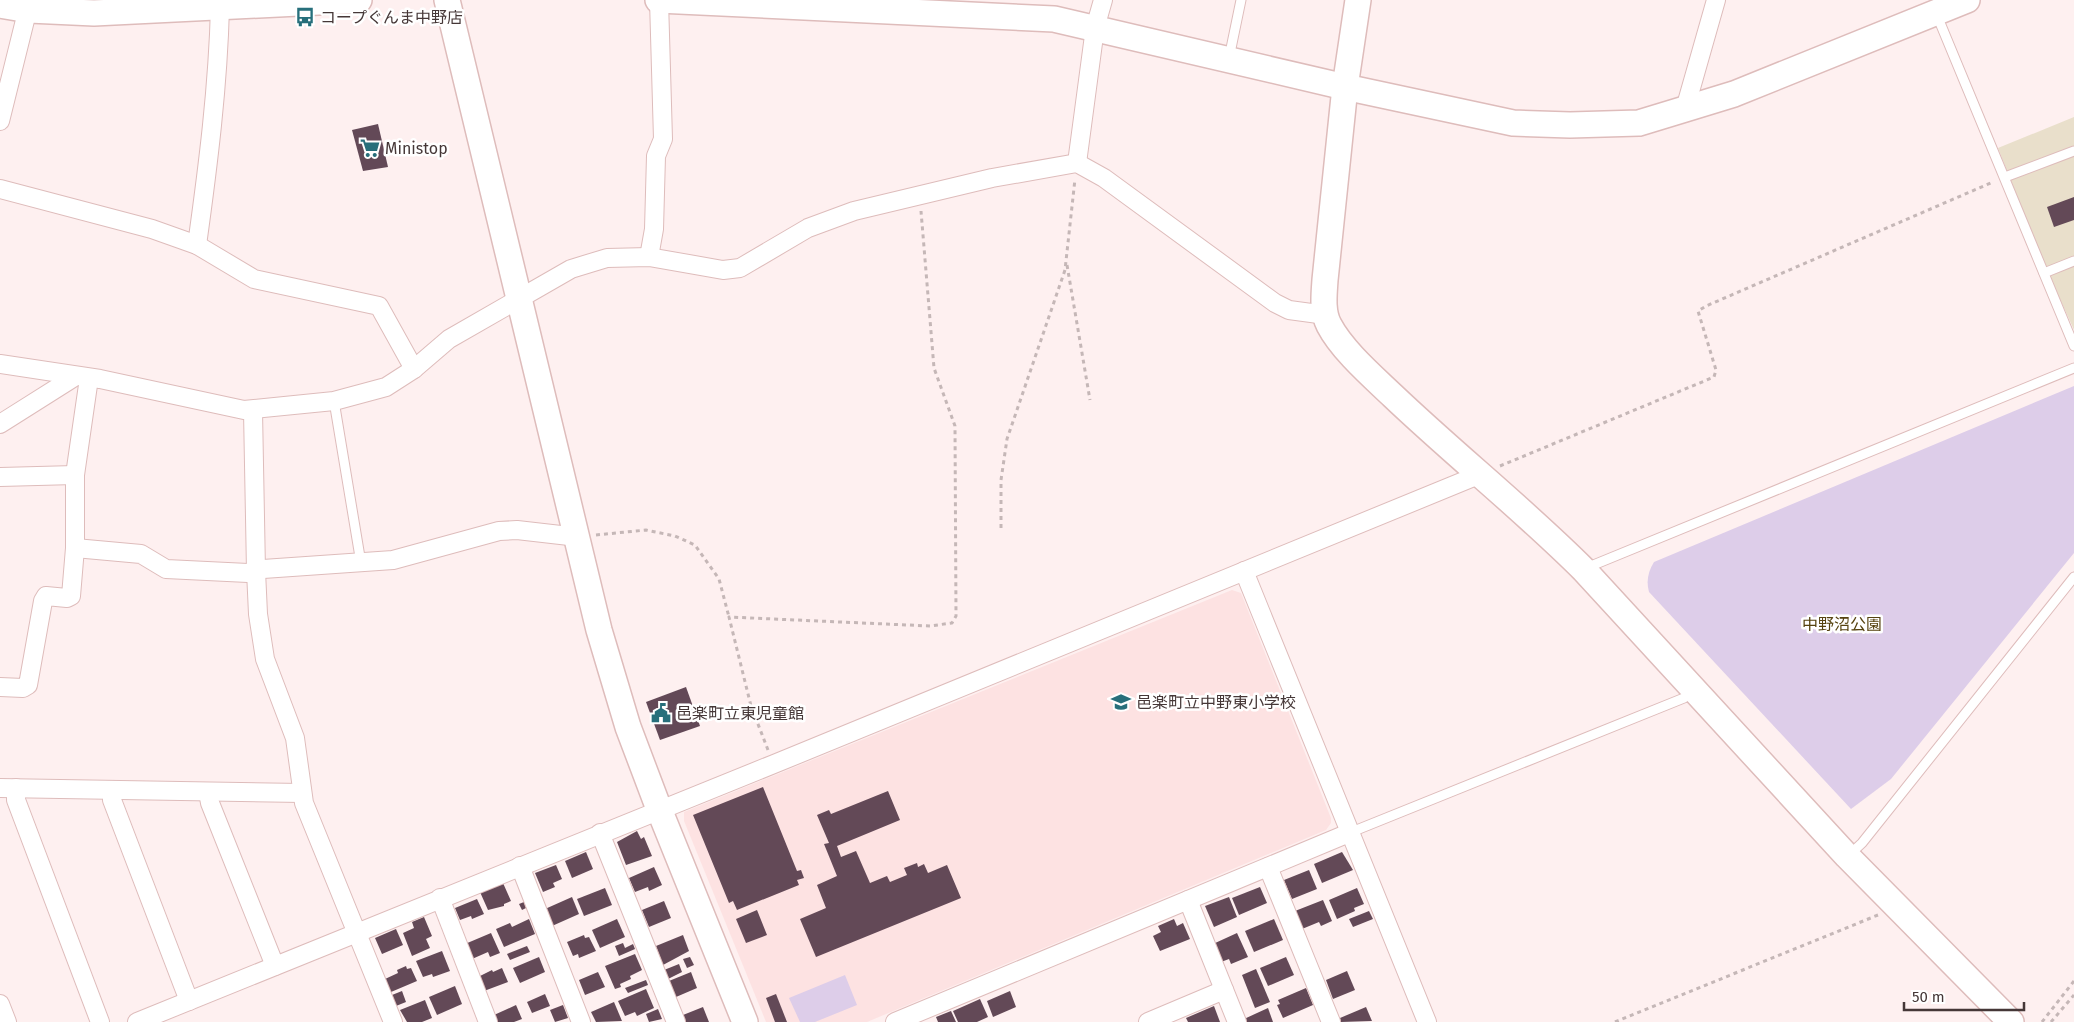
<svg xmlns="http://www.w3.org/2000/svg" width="2074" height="1022" font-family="'Fira Sans','Noto Sans JP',sans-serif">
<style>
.built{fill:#fde2e2}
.green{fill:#e9dfcb}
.water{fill:#ddcde9}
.building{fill:#634957}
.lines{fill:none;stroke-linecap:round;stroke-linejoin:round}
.lane-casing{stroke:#debcbb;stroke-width:11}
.street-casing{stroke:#debcbb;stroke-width:20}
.secondary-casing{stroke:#debcbb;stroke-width:28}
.path{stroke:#c5b7b7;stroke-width:3;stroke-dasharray:4 4;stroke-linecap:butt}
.lane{stroke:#fff;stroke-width:9}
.street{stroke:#fff;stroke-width:18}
.secondary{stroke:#fff;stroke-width:25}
.labels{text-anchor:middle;stroke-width:5;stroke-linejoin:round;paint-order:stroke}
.poi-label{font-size:16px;fill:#453737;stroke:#fff;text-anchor:start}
.park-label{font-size:16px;fill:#56420f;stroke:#fff}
</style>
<rect width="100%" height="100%" fill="#fef0f0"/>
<!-- built -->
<polygon class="built" points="1232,590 1241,593 1331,818 1331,823 1326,830 867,1022 766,1022 684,821 684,812"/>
<!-- green -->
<polygon class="green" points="2074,117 2074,330 2044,264 1998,148"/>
<!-- water -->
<g class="water">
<path d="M2074,386V553L1891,779L1851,809L1649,592C1646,581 1648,572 1654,562Z"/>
<polygon points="845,975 857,1005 815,1022 800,1022 789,998"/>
</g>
<!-- building -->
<g class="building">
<polygon points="378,124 388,167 363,171 352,130"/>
<polygon points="2074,197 2074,220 2054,227 2047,207"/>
<polygon points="686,687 700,726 660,740 646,702"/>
<polygon points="763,787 797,871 801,870 804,878 797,880 799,885 737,910 733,901 729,903 693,815"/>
<polygon points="888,791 900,820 837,846 841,857 856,851 870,883 887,876 890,882 907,875 904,868 917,863 918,867 924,864 928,873 947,865 961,898 816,957 800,919 826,908 817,885 837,876 824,844 829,843 817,815 829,810 831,814"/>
<polygon points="637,831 641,839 644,837 652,856 626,865 617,842"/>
<polygon points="586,852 593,869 572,878 565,861"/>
<polygon points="1342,852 1353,870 1322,883 1314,864"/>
<polygon points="556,865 562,879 553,883 555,887 543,892 535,873"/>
<polygon points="654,867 662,885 649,891 648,887 635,892 629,878"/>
<polygon points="1309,870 1317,889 1292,899 1284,880"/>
<polygon points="503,883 511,901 504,904 504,906 488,910 480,892"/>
<polygon points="1260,887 1267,903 1239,915 1232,898"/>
<polygon points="605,888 612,905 584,916 577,899"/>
<polygon points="1357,888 1364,904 1354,908 1355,911 1337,919 1329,900"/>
<polygon points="572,897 579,914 552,926 545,909"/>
<polygon points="1229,897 1237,917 1214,927 1205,906"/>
<polygon points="477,899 484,914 472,919 471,916 460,920 455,908"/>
<polygon points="1323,900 1332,921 1321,926 1319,922 1302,929 1295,911"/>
<polygon points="664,901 671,918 649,927 642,910"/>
<polygon points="524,902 526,908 522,910 519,904"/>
<polygon points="757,910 767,935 746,943 736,919"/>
<polygon points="1369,911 1373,919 1353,927 1349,919"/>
<polygon points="424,917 432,936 426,939 430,948 412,956 403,933 414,928 412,922"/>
<polygon points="529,919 535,934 504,947 496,929 510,923 512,927"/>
<polygon points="617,919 625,937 600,948 592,930"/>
<polygon points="1174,919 1177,926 1183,923 1190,939 1160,951 1153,936 1161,932 1158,926"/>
<polygon points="1274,919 1283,940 1254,952 1245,931"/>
<polygon points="396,929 403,945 382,954 375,938"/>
<polygon points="491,933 500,953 490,957 488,952 472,959 465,944"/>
<polygon points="1237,933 1248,957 1231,964 1229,959 1221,962 1213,944"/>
<polygon points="584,935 585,938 589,937 596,951 579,958 578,954 573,956 567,942"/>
<polygon points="683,935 689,951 663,965 656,946"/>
<polygon points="623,943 625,948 633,944 635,949 619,956 615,946"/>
<polygon points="527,946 530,952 510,960 507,954"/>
<polygon points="442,951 450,971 433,977 432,974 423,977 416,961"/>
<polygon points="635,954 642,970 630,976 631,979 620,984 621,987 615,989 605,966"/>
<polygon points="539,957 545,972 520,983 513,968"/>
<polygon points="690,957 694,965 687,968 683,959"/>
<polygon points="1286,957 1294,975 1268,986 1260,968"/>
<polygon points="679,964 682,972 668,979 664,970"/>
<polygon points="406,966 407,969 411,968 417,981 391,992 385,979 398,973 397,970"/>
<polygon points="502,968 508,982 484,991 478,977 492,970 493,972"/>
<polygon points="1256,969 1270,1002 1255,1008 1242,975"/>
<polygon points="1347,971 1355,990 1333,999 1326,980"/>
<polygon points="598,972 605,987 585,995 579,980"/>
<polygon points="691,972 697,988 676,997 669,981"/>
<polygon points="646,980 648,985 628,993 625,988"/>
<polygon points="455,986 462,1004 437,1015 429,997"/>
<polygon points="1306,988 1313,1005 1283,1018 1277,1005 1280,1004 1278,1000"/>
<polygon points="646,989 654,1008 637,1016 635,1012 625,1016 618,1001"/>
<polygon points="402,991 406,1002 396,1006 392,995"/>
<polygon points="1010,991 1016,1007 993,1017 987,1001"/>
<polygon points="545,994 550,1006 532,1013 527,1002"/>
<polygon points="776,994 787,1022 775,1022 766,998"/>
<polygon points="980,999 988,1017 977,1022 958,1022 953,1011"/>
<polygon points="425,1000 432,1018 422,1022 407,1022 400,1010"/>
<polygon points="614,1002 622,1021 596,1022 591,1012"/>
<polygon points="516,1005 522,1019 514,1022 497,1022 494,1015"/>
<polygon points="563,1005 568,1018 555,1022 550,1010"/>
<polygon points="1214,1006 1220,1022 1188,1022 1186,1018"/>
<polygon points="703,1007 709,1022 685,1022 683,1015"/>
<polygon points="1366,1007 1372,1021 1341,1022 1340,1018"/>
<polygon points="1268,1008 1273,1022 1245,1022 1244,1019"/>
<polygon points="658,1009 662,1019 649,1022 646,1014"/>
<polygon points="951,1011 956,1022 938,1022 936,1017"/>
</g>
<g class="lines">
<defs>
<g id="lane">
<polyline points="1936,13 2074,346"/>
<polyline points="1229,58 1241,0"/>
<polyline points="2005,177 2074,151"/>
<polyline points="2044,273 2074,261"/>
<polyline points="334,401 361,563"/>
<polyline points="1586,568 2074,368"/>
<polyline points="1349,833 1684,698 1692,690"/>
<polyline points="1848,856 1862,843 2074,577"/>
</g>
<g id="street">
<polyline points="1685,109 1716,0"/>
<polyline points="0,121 30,0"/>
<polyline points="1077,163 1095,28 1103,0"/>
<polyline points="0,189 152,229 197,245 254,279 379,306 414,369"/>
<path d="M197,245C208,166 218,87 220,7"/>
<polyline points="649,257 654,229 656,156 663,139 659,0"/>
<polyline points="0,364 100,379 244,410 334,401 386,387 414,369 449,339 571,269 607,258 649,257 723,270 740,268 808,228 854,211 992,178 1077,163 1104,178 1275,303 1289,310 1326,315"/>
<polyline points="253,411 256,571 258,614 265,659 295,738 304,803 393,1022"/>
<polyline points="0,424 76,376"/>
<polyline points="0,477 75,475"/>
<polyline points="75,548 141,554 166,569 248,573 263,569 393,560 499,531 517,530 578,537"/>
<polyline points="1244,571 1427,1022"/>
<polyline points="0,687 23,688 28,685 43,601 46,596 67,598 71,596 75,548 75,475 89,378"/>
<polyline points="0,788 302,793"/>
<polyline points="16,788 16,800 100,1022"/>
<polyline points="112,790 112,800 189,1001"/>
<polyline points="208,792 210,803 275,966"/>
<polyline points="600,833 676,1022"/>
<polyline points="520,866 581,1022"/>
<polyline points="1268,867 1331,1022"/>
<polyline points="440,898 488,1022"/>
<polyline points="1188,900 1237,1022"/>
<polyline points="0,1004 7,1022"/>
<polyline points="137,1022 774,764 1481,474"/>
<polyline points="895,1022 1349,833"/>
<polyline points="1148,1022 1224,990"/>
</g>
<g id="secondary">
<polyline points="447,0 599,630 628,727 659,809 745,1022"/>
<polyline points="658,0 1054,19 1345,87 1513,123 1570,125 1639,123 1685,109 1734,94 1967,0"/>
<path d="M1358,0L1345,87L1325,280C1324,295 1322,312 1329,325C1342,350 1372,376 1393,396C1455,455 1523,509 1584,570L1847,856L2011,1022"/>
<polyline points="0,5 29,10 94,13 359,0"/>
</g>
</defs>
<!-- lane casing -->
<use href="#lane" class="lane-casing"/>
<!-- street casing -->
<use href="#street" class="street-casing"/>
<!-- secondary casing -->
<use href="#secondary" class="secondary-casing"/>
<!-- path -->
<g class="path">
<polyline points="1067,265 1090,400"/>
<polyline points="1500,466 1714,377 1716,370 1698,311 1706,306 1993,182"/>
<polyline points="1001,528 1001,480 1007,439 1065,270 1075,179"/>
<polyline points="596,535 646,530 675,536 695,545 719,579 729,617"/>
<polyline points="768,750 751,706 729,617 930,626 952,623 956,616 955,426 934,368 921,211"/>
<polyline points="1615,1022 1878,915"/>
<polyline points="2042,1022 2074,981"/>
<polyline points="2051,1022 2074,995"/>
</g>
<!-- lane -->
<use href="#lane" class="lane"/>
<!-- street -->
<use href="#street" class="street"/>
<!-- secondary -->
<use href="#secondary" class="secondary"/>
</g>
<!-- icons -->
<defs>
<symbol id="bus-bare" viewBox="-9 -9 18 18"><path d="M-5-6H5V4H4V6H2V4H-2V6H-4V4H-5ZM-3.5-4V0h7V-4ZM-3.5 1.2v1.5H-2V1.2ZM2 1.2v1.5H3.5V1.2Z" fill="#276f7b" stroke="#fff" stroke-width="2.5" paint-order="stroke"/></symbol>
<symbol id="supermarket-bare" viewBox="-9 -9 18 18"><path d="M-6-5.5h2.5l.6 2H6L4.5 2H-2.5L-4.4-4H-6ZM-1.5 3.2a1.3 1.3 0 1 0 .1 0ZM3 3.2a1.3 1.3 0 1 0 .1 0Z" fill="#276f7b" stroke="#fff" stroke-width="2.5" paint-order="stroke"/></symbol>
<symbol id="school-bare" viewBox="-9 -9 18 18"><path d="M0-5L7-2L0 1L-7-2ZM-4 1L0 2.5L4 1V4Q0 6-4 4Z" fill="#276f7b" stroke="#fff" stroke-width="2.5" paint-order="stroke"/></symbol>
<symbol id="civic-bare" viewBox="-9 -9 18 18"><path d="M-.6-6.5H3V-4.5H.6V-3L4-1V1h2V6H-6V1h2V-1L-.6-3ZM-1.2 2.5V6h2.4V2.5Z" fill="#276f7b" stroke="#fff" stroke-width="2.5" paint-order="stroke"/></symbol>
</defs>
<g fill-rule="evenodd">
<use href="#bus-bare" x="291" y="3" width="28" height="28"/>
<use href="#supermarket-bare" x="356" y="134" width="28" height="28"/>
<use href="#school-bare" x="1107" y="688" width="28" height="28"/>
<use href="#civic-bare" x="647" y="699" width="28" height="28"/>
</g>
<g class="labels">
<!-- poi labels -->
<g class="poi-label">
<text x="320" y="23">コープぐんま中野店</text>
<text x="385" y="154">Ministop</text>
<text x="1136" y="708">邑楽町立中野東小学校</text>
<text x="676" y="719">邑楽町立東児童館</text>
</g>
<!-- park labels -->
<g class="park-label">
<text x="1842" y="630">中野沼公園</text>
</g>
</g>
<!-- scale -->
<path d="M1904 1002v8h120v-8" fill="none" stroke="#453737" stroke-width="2.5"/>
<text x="1912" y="1002" font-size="15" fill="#453737" stroke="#ffffff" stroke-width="4" paint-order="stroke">50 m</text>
</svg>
